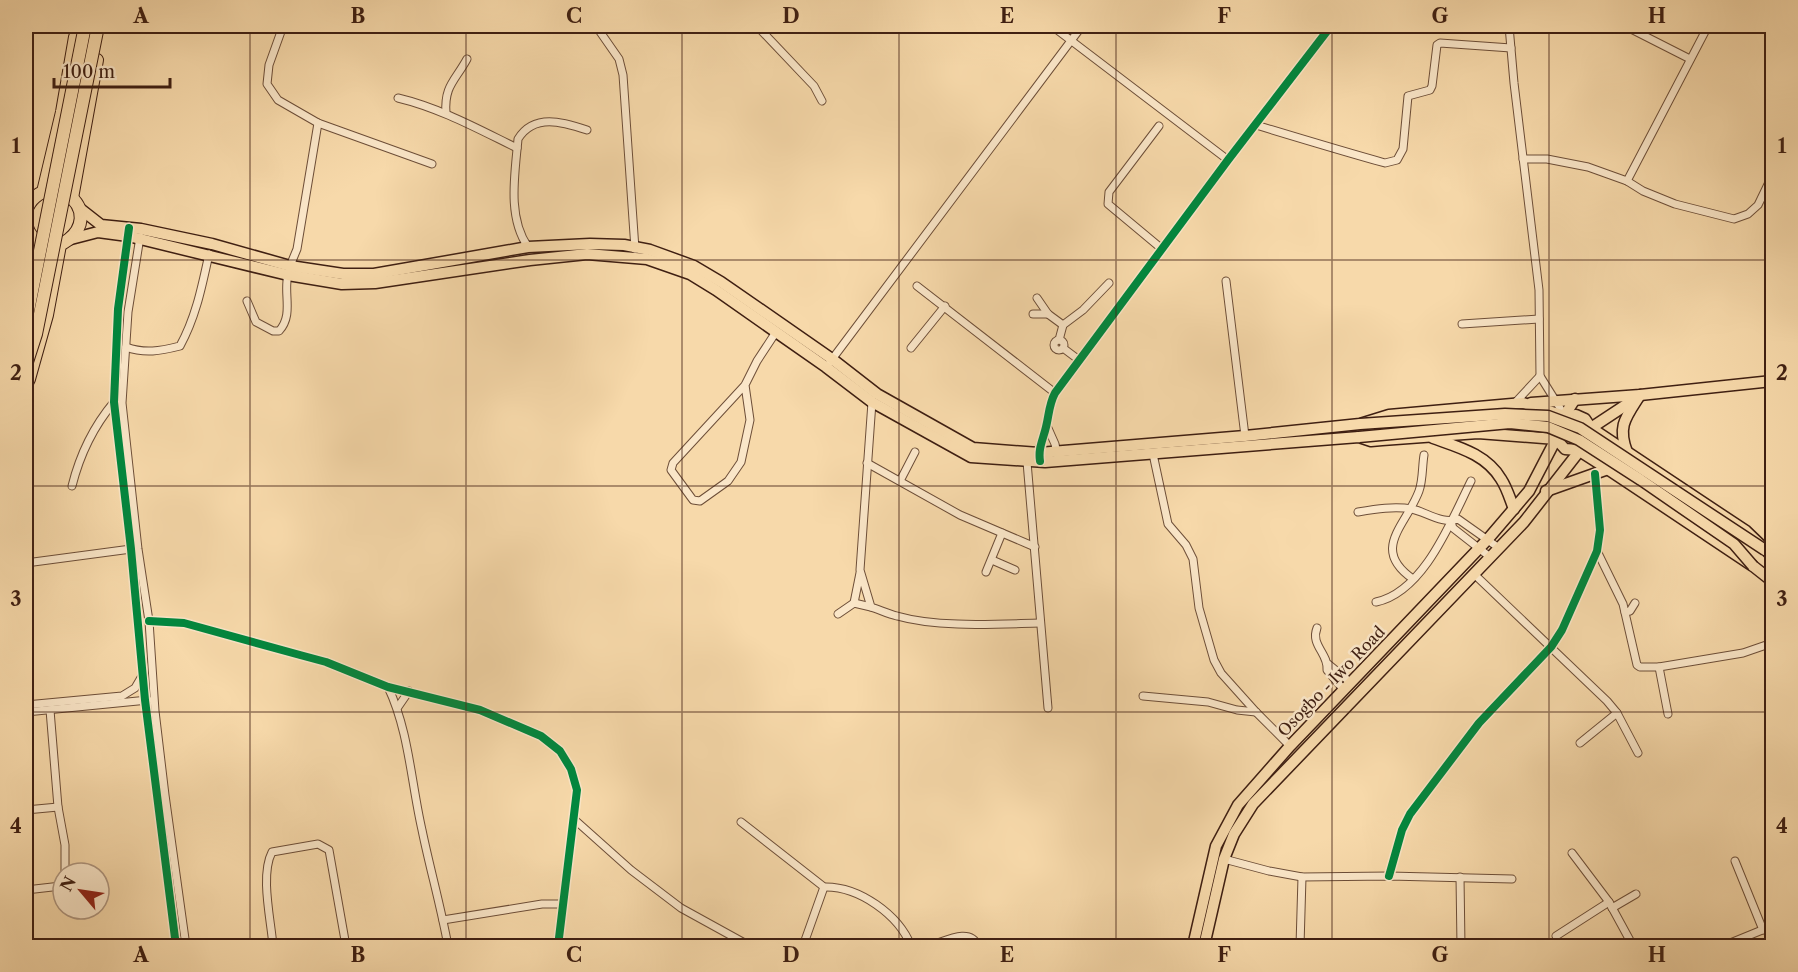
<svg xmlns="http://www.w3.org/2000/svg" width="1798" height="972" font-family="'Libre Caslon Text',serif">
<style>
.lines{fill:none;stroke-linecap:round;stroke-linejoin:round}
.street-casing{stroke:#6d4e38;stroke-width:9}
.primary-casing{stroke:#3f1f12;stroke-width:13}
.highway-casing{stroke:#3f1f12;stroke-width:14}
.street{stroke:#fae6c8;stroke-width:7}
.primary{stroke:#f7d9aa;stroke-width:10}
.highway{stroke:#f7d9aa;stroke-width:12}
.primary-bridge-casing{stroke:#3f1f12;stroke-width:13;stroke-linecap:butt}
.highway-bridge-casing{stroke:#3f1f12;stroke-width:14;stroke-linecap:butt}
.primary-bridge{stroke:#f7d9aa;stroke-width:10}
.highway-bridge{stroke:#f7d9aa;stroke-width:12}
.cycleway-casing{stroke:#fae6c8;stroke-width:11}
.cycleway{stroke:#00873e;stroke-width:8}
.grid{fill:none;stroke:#3f1f12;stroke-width:1.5;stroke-opacity:0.55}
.labels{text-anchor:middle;stroke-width:5;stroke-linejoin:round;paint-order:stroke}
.street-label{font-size:16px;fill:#3f1f12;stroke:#fae6c8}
.neatline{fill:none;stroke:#3f1f12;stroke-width:2}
.grid-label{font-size:20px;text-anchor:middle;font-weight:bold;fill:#3f1f12}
</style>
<rect width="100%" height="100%" fill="#f7d9aa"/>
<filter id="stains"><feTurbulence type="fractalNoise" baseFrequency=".00333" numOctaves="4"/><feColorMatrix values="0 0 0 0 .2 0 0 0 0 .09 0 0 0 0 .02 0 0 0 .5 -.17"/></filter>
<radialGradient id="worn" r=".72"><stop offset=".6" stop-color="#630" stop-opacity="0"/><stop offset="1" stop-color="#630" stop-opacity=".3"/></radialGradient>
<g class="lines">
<defs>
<g id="street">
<polyline points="283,26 269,65 267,84 278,100 318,123 432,164"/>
<polyline points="596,26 619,59 623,75 635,249"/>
<polyline points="757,26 814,86 822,101"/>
<polyline points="1052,26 1228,160"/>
<polyline points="1509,26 1514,83 1539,290 1540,376 1565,416"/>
<polyline points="1625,26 1690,59"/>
<polyline points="903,27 905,26"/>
<path d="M398,98C440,108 478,129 517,148"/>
<path d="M446,113C444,86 455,81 467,59"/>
<path d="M1256,125C1299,138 1342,151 1385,163L1397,160L1403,149L1408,96L1430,90L1432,86L1437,45L1440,43L1511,48"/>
<polyline points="1159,126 1109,192 1108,204 1162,249"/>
<polyline points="1523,159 1547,159 1588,167 1627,181 1643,191 1675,204 1734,219 1748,214 1758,205 1772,176"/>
<polyline points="1627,181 1708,26"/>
<polyline points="129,233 118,309 114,402 131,549 145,700 176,946"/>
<polyline points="140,237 128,312 122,403 138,549 149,621 155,711 165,795 186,946"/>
<path d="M528,247C507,217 515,174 518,139C534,113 563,122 587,130"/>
<polyline points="290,266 297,249 318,123"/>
<polyline points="1226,281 1245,436"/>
<polyline points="917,286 1055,393"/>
<polyline points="1037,298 1048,314 1063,325"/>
<path d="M247,301L256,322L273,331H279C294,315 283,293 288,275"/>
<polyline points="1033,314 1048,314"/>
<polyline points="1462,324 1539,319"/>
<polyline points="1059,340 1063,325 1083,310 1109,283"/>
<circle cx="1059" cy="345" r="5"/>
<path d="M126,347C145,354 160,351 180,346C196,317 202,286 209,254"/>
<polyline points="911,348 945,306"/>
<polyline points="1063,348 1079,360"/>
<polyline points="830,362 1082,26"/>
<polyline points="745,385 750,420 741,462 728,481 700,501 693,500 671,470 673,463 745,385 757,361 776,332"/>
<path d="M872,402L860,570L871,607C880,610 889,614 897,616C939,628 997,624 1040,623"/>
<polyline points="1514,404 1540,376"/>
<polyline points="1047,426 1055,444 1057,454"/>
<polyline points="1153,454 1168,524 1186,545 1193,559 1199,608 1214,660 1221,673 1256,712 1290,746"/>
<path d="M1039,456C1038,445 1044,437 1046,427C1049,415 1049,404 1055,393L1228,160L1331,26"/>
<polyline points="1027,462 1048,708"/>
<polyline points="867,463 960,515 1035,547"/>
<polyline points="900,481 915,452"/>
<path d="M72,486C80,454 93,427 114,402"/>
<path d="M1358,512C1376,509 1394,506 1412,509C1426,512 1443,525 1458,519L1499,548"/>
<polyline points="1451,522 1453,528 1490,557"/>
<polyline points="1597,551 1623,604 1637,665 1640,667 1659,667 1743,653 1772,643"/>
<polyline points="992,560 1015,570"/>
<polyline points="26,563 131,549"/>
<polyline points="986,572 1002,533"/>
<polyline points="1474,574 1607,701 1617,713 1638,753"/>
<path d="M1413,579C1370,549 1406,526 1419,491C1423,480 1422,467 1424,455"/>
<path d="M1376,602C1424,592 1451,521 1471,481"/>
<polyline points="854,603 860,573"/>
<polyline points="1625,612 1630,611 1635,603"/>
<polyline points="838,614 854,603 871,607"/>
<polyline points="149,621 184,623 300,655 326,662 388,687 480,710 541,736 560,751 571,769 577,790 558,946"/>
<path d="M1317,628C1310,645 1329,654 1327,670L1343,689"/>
<polyline points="1328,664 1350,682"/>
<polyline points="1659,667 1668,714"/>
<path d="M388,687C409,731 411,782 422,830C430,869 441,907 448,946"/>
<polyline points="1143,696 1208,702 1237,710 1256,712"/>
<polyline points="26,705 122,696 135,688 142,676"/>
<polyline points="398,707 409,691"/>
<polyline points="50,710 58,807 65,845 65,873"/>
<polyline points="26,712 148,700"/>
<polyline points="1580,743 1617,713"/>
<polyline points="26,810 58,807"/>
<polyline points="575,820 631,870 681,908 750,946"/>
<path d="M741,822L824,887C859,886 899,915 911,946"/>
<polyline points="1572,853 1609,902 1633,946"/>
<polyline points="1224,859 1269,871 1302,877 1389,876 1512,879"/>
<polyline points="1735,861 1763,930"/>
<polyline points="1389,876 1402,830 1410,814 1479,723 1551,647 1562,630 1597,551 1600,530 1595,474"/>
<polyline points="1460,877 1461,946"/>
<polyline points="26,890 61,886 63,884"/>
<polyline points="1612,908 1636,894"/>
<polyline points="443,920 542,904 563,904"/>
<polyline points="1556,936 1609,902"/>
<path d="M273,946C271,920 260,875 272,852L318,844L329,850L346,946"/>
<polyline points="803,946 824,887"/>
<path d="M929,946C944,942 970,926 978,946"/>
<polyline points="1300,946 1302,877"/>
<polyline points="1723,946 1772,926"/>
</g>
<g id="primary">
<polyline points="78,207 101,225 141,229 212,244 290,266 343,274 374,274 528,247 590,244 624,245 650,250 694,266 721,282 832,359 877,394 973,448 1039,453 1245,436 1360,424 1389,415 1523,403 1565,416 1576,415 1585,419 1591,428 1615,444 1746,531 1772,556"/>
<polyline points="71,239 98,232 128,236 288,275 342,284 375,283 530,260 587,254 647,259 690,274 716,290 826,367 872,402 971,457 1045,462 1359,437 1371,441 1382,440 1478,433 1556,439 1565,449 1578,450 1600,464 1753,566 1772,581"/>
<polyline points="1531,403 1640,395 1772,381"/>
<polyline points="1563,418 1575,399"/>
<polyline points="1591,428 1638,397"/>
<path d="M1433,438C1458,447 1486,454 1501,479C1507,488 1510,499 1514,509"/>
<path d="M1627,452C1617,426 1626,417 1640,395"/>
<polyline points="1546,491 1608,469"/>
<polyline points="1193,946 1216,846 1238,805 1290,746 1488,539 1529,491 1556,439 1555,434"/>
<polyline points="1204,946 1224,859 1234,834 1253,804 1524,522 1581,449"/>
</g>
<g id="highway">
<polyline points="43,192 62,112 75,37 81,26"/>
<polyline points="72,198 97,60"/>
<path d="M26,211C30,199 38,192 51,190"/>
<path d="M26,225C43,275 109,224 67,194"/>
<polyline points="26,291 33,238"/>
<polyline points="26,385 29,379 47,315 60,245"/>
</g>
</defs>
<!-- street casing -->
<use href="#street" class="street-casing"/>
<!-- primary casing -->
<use href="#primary" class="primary-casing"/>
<!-- highway casing -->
<use href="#highway" class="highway-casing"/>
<!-- street -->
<use href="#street" class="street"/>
<!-- primary -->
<use href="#primary" class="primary"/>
<!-- highway -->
<use href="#highway" class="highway"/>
<defs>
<g id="primary-bridge">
<polyline points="1360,424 1505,414 1548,416 1580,428 1765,550"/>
<polyline points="1359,437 1510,423 1548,427 1579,440 1641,480 1734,544 1753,566"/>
</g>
<g id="highway-bridge">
<polyline points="26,321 85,26"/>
<polyline points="26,365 36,334 98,26"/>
</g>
</defs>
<!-- primary-bridge casing -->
<use href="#primary-bridge" class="primary-bridge-casing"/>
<!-- highway-bridge casing -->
<use href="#highway-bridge" class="highway-bridge-casing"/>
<!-- primary-bridge -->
<use href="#primary-bridge" class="primary-bridge"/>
<!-- highway-bridge -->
<use href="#highway-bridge" class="highway-bridge"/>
<defs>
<g id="cycleway">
<polyline points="129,228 118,309 114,402 131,549 145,700 176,946"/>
<path d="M1040,461C1038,448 1043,440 1046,427C1049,415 1049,404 1055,393L1228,160L1331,26"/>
<polyline points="149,621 184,623 300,655 326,662 388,687 480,710 541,736 560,751 571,769 577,790 558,946"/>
<polyline points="1389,876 1402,830 1410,814 1479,723 1551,647 1562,630 1597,551 1600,530 1595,474"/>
</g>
</defs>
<!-- cycleway casing -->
<use href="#cycleway" class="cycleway-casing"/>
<!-- cycleway -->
<use href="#cycleway" class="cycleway"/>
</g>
<!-- grid -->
<path class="grid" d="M250,26V946M466,26V946M682,26V946M899,26V946M1116,26V946M1332,26V946M1549,26V946M26,260H1772M26,486H1772M26,712H1772"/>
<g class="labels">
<!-- street labels -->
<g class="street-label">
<text transform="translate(1331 681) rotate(-46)" y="6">Osogbo - Iwo Road</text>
</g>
</g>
<!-- margin -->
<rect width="1798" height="972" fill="none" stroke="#f7d9aa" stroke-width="66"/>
<!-- north arrow -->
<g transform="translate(81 891) rotate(299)"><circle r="28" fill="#fae6c8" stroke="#af967f" stroke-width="1.5"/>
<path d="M0-4.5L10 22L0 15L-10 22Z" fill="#8f2418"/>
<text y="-9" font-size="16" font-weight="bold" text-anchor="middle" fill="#3f1f12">N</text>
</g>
<!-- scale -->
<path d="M54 78v9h116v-9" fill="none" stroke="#3f1f12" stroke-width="3"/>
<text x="63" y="78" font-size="18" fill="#3f1f12" stroke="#fae6c8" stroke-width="4.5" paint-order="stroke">100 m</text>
<rect x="33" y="33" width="1732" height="906" class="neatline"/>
<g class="grid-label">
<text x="141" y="23">A</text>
<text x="358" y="23">B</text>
<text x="574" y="23">C</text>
<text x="791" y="23">D</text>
<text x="1007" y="23">E</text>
<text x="1224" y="23">F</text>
<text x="1440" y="23">G</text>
<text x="1657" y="23">H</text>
<text x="16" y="153">1</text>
<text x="1782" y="153">1</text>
<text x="16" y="380">2</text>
<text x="1782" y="380">2</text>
<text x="16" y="606">3</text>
<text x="1782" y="606">3</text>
<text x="16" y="833">4</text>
<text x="1782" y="833">4</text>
<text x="141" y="962">A</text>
<text x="358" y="962">B</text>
<text x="574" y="962">C</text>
<text x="791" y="962">D</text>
<text x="1007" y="962">E</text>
<text x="1224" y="962">F</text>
<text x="1440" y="962">G</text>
<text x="1657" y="962">H</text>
</g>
<rect width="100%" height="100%" filter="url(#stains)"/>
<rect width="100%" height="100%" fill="url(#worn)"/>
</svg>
